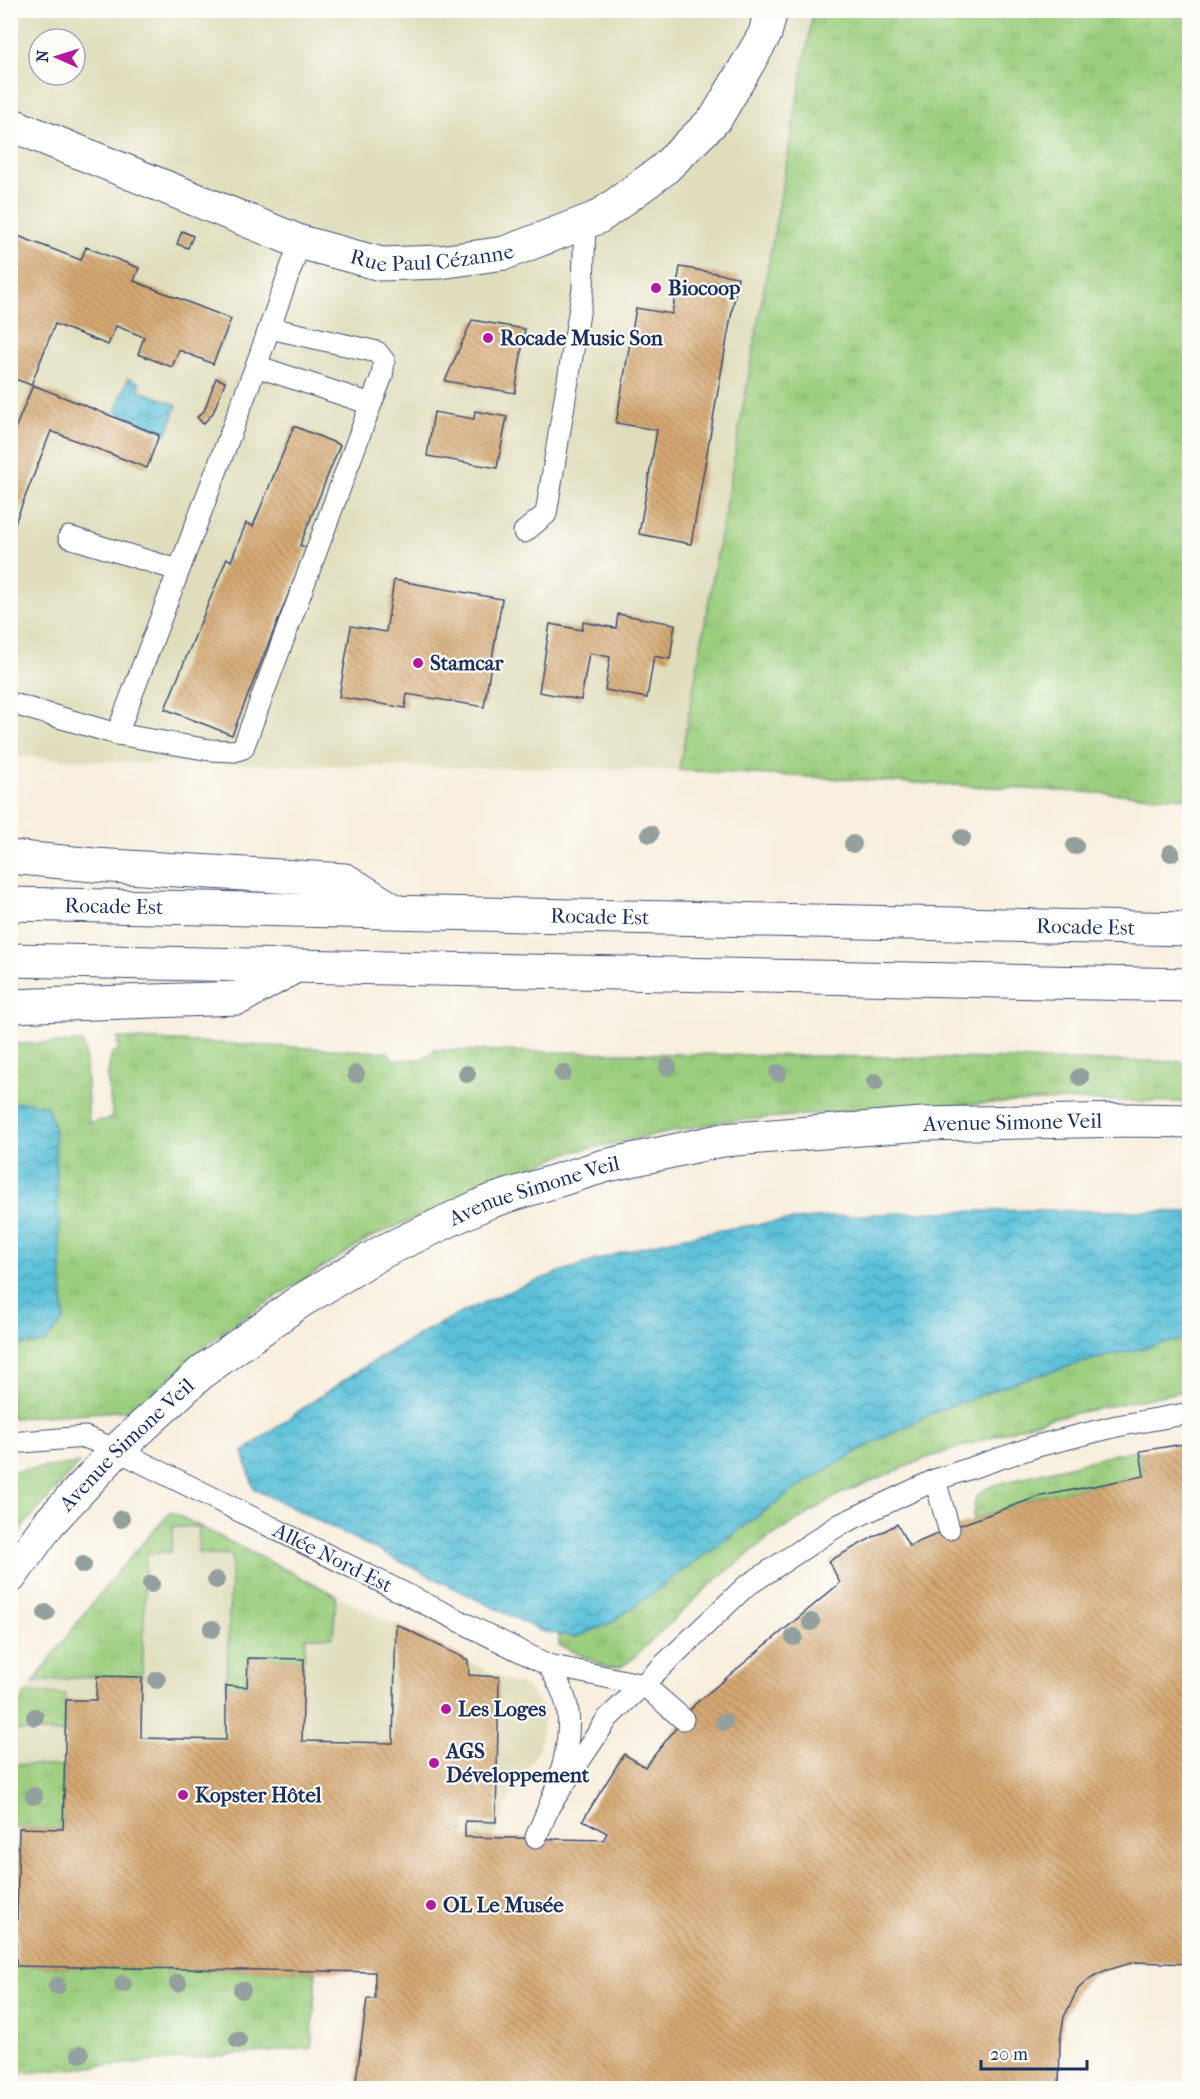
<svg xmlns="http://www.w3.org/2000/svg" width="1200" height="2099" font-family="'IM FELL French Canon',serif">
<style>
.built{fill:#dfddbb;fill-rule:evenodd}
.grass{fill:url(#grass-tufts);stroke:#5b7e6e;stroke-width:1.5}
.water{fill:url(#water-waves);stroke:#3b789c;stroke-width:1.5}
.building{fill:url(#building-back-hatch)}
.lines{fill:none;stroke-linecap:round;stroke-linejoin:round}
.service-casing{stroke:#3c4c71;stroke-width:23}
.minor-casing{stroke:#3c4c71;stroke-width:35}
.trunk-casing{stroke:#3c4c71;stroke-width:35}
.service{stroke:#fff;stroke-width:21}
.minor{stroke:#fff;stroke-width:33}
.trunk{stroke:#fff;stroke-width:33}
.tree{fill:#93a09d}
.poi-dot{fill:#b5179e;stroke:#fdfcf7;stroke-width:2}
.labels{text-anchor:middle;stroke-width:4.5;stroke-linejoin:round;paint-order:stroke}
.street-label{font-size:21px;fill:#1b2f5e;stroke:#fdfcf7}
.poi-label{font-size:21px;font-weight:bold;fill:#1b2f5e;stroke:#fdfcf7;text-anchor:start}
</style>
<defs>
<pattern id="grass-tufts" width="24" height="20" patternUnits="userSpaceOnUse" patternTransform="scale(1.5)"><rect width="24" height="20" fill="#9bce7e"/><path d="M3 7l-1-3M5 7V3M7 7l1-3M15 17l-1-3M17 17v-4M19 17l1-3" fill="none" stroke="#85b16f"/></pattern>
<pattern id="water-waves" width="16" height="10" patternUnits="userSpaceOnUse" patternTransform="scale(1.5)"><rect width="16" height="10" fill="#5bc1d9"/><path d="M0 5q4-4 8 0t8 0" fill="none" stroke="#4a9db3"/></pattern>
<pattern id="building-back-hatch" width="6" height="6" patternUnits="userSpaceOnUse" patternTransform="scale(1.5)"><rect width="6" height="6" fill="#d5a871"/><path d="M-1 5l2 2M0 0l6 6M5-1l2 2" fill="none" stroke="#ac8960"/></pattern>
</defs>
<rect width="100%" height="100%" fill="#fdfcf7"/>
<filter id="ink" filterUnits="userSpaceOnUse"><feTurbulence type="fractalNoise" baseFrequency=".0167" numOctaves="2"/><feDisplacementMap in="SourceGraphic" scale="12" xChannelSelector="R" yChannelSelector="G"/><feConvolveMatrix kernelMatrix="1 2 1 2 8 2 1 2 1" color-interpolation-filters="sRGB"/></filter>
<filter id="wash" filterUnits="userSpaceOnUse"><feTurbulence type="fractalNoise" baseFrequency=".008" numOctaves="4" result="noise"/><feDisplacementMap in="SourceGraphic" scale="24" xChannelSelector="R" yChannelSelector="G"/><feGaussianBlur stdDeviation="1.35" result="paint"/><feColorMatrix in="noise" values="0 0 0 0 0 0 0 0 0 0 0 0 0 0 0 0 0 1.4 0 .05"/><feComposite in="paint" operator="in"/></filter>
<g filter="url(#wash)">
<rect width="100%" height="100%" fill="#f8efde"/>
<!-- built -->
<g class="built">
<path d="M10,11H811L679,770L136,763L11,756ZM39,39H75V75H39Z"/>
<polygon points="171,1512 499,1677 527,1688 539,1701 544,1716 539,1748 509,1800 493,1838 11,1828 11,1720 25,1693 59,1646 127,1559"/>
</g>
<!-- grass -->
<g class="grass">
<polygon points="813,11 1189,11 1189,798 679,770"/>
<polygon points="118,1038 387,1052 394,1060 423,1059 435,1050 1189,1062 1189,1102 1062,1100 884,1108 720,1122 567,1153 369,1238 227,1328 134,1410 11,1418 11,1044 82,1042 85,1051 89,1123 113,1118 107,1077 112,1053 118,1051"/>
<polygon points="1189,1338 1189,1390 1046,1419 924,1459 840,1494 770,1537 710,1585 632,1659 621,1667 608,1668 559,1645 559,1634 575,1637 611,1623 798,1487 863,1448 935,1412 1015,1382 1095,1359"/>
<path d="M1140,1451L1144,1476L1037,1497L973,1520C973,1499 975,1494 994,1485L1120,1453Z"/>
<polygon points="79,1463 25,1524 11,1544 11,1472"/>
<path d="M171,1512L336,1595L333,1637H306L304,1659L248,1658L247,1687L226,1686L232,1555L198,1553L199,1527H173L171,1552L146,1553L142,1677L97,1676L34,1682C76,1622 121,1565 171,1512Z"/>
<polygon points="25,1693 65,1694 65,1733 11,1730 11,1720"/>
<polygon points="11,1764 64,1767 63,1829 11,1828"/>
<polygon points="11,1966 316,1971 312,2048 11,2074"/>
</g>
<!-- water -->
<g class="water">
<polygon points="128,378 140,383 139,390 177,405 167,433 115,412"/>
<polygon points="25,1102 47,1106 54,1128 64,1320 44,1343 11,1346 11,1103"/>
<path d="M1034,1210L1189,1212V1338L1095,1359L1015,1382L935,1412L863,1448L798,1487L611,1623L574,1637L541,1631L254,1489L243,1452C291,1416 340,1381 392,1350C499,1286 630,1242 753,1225C845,1212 941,1212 1034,1210Z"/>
</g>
<g id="blocks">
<!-- building -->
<g class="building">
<polygon points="182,231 193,236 188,248 177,244"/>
<polygon points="10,233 81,260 86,247 139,268 134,281 231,319 213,364 179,350 172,367 138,354 144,337 116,326 108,345 55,324 31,385 10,377"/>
<polygon points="680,267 738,277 691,544 639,534 657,430 616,423 636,308 672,314"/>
<polygon points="472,320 525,329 515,393 445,381"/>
<polygon points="216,378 225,382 213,413 203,424 197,417 204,411"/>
<polygon points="33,385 159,435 147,468 51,431 11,533 10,441"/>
<polygon points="475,411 507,417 497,468 427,456 434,412 474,419"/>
<polygon points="294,426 340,445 300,545 307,548 232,735 165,709 227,558 231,561 246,523 253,526"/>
<polygon points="394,580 502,599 484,707 407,694 405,708 339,697 351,626 386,632"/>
<polygon points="618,614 675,624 670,659 654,656 647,698 605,690 610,657 589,653 581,700 539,692 550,624 582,630 583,622 616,628"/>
<polygon points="1190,1443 1190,1964 1135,1962 1104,1971 1090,1978 1078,1989 1064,2017 1060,2041 1059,2088 355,2088 367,1999 375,1999 375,1972 16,1966 19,1828 63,1829 66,1700 96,1700 97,1676 142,1677 141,1738 226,1740 226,1686 247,1687 248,1658 304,1659 302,1741 393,1743 396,1624 468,1660 469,1675 499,1677 496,1822 465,1821 465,1837 603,1840 607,1833 583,1820 624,1754 645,1767 695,1704 840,1583 829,1561 897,1524 909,1546 949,1529 1037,1497 1144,1476 1140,1451"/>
</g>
</g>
</g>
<g filter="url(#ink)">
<use href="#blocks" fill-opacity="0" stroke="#3c4c71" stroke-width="1.5"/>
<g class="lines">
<defs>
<g id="service">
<polyline points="256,366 371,404"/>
<polyline points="524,532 546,514 583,289 585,223"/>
<polyline points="69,537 178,570"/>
<polyline points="10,703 117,734 210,750 234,751 243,748 371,404 382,376 384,361 377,352 270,328"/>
<polyline points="117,734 256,366 300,242"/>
<path id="s1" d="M10,1443L85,1437L117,1450L548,1665L644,1685L683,1719"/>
<polyline points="935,1480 949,1529"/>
<polyline points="550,1805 608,1718 745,1587 839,1525 935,1480 1037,1446 1117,1426 1190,1413"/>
<path d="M536,1837C553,1799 572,1755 568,1712C566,1695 557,1679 548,1665"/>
</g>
<g id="minor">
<path id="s2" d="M10,124L300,242L381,264L440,262L505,253L599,217L663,170L716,118L765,34L771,10"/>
<path id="s3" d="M10,1577L49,1523L117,1450L203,1371L299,1302L384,1251L488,1202L604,1166L723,1140L922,1124L1132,1120L1190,1121"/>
</g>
<g id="trunk">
<polyline points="10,857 94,865 345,880 395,911"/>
<path id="s4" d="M10,904L1190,929"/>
<polyline points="10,960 1190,985"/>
<polyline points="10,1006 239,998 294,967"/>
</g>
</defs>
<!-- service casing -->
<use href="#service" class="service-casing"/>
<!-- minor casing -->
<use href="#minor" class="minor-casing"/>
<!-- trunk casing -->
<use href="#trunk" class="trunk-casing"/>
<!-- service -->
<use href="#service" class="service"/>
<!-- minor -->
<use href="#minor" class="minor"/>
<!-- trunk -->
<use href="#trunk" class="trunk"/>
</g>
<!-- trees -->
<g class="tree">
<circle cx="650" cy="834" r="9"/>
<circle cx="962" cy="838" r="9"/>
<circle cx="853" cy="844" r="9"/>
<circle cx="1075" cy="846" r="9"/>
<circle cx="1171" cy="853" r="9"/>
<circle cx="668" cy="1067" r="9"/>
<circle cx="563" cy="1073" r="9"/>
<circle cx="778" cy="1073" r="9"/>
<circle cx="356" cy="1074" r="9"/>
<circle cx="467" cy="1074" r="9"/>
<circle cx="1080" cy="1077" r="9"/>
<circle cx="875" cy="1082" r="9"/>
<circle cx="121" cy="1519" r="9"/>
<circle cx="83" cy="1565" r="9"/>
<circle cx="216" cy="1580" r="9"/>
<circle cx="151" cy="1584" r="9"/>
<circle cx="46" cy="1613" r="9"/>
<circle cx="811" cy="1622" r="9"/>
<circle cx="212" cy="1629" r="9"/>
<circle cx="794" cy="1637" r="9"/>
<circle cx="157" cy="1680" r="9"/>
<circle cx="35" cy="1717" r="9"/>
<circle cx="724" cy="1722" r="9"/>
<circle cx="34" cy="1796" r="9"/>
<circle cx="178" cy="1983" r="9"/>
<circle cx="123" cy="1984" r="9"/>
<circle cx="57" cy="1986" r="9"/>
<circle cx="242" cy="1990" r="9"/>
<circle cx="238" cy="2040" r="9"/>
<circle cx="80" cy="2054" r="9"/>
</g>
</g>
<!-- markers -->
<g class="poi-dot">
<circle cx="656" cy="288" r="6"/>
<circle cx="488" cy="338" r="6"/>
<circle cx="418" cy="663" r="6"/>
<circle cx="446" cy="1709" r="6"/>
<circle cx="434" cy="1763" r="6"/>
<circle cx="183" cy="1795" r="6"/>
<circle cx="431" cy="1905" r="6"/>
</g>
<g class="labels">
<!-- street labels -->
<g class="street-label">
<text dy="7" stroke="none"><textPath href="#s2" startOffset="448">Rue Paul Cézanne</textPath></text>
<text dy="7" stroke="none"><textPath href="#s4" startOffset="104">Rocade Est</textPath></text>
<text dy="7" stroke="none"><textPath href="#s4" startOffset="590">Rocade Est</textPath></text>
<text dy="7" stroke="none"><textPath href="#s4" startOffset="1076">Rocade Est</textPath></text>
<text dy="7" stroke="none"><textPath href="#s3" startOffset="1149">Avenue Simone Veil</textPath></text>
<text dy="7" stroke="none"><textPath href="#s3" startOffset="663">Avenue Simone Veil</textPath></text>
<text dy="7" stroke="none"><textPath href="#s3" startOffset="177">Avenue Simone Veil</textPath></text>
<text dy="7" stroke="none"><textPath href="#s1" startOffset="351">Allée Nord-Est</textPath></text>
</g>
<!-- poi labels -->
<g class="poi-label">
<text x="668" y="295">Biocoop</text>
<text x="500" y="345">Rocade Music Son</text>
<text x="430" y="670">Stamcar</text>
<text x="458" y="1716">Les Loges</text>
<text x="446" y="1758">AGS<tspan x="446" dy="24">Développement</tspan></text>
<text x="195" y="1802">Kopster Hôtel</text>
<text x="443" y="1912">OL Le Musée</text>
</g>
</g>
<!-- margin -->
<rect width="1200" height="2099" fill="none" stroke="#fdfcf7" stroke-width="36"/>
<!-- north arrow -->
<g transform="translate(57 57) rotate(273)"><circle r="28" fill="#fdfcf7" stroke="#a3aaba" stroke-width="1.5"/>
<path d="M0-4.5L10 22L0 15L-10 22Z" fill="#b5179e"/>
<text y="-9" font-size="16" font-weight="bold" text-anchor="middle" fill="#1b2f5e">N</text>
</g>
<!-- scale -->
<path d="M981 2060v9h106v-9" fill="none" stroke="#1b2f5e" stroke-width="3"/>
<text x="990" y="2060" font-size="18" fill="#1b2f5e" stroke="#fdfcf7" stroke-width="4.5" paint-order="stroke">20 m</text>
</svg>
